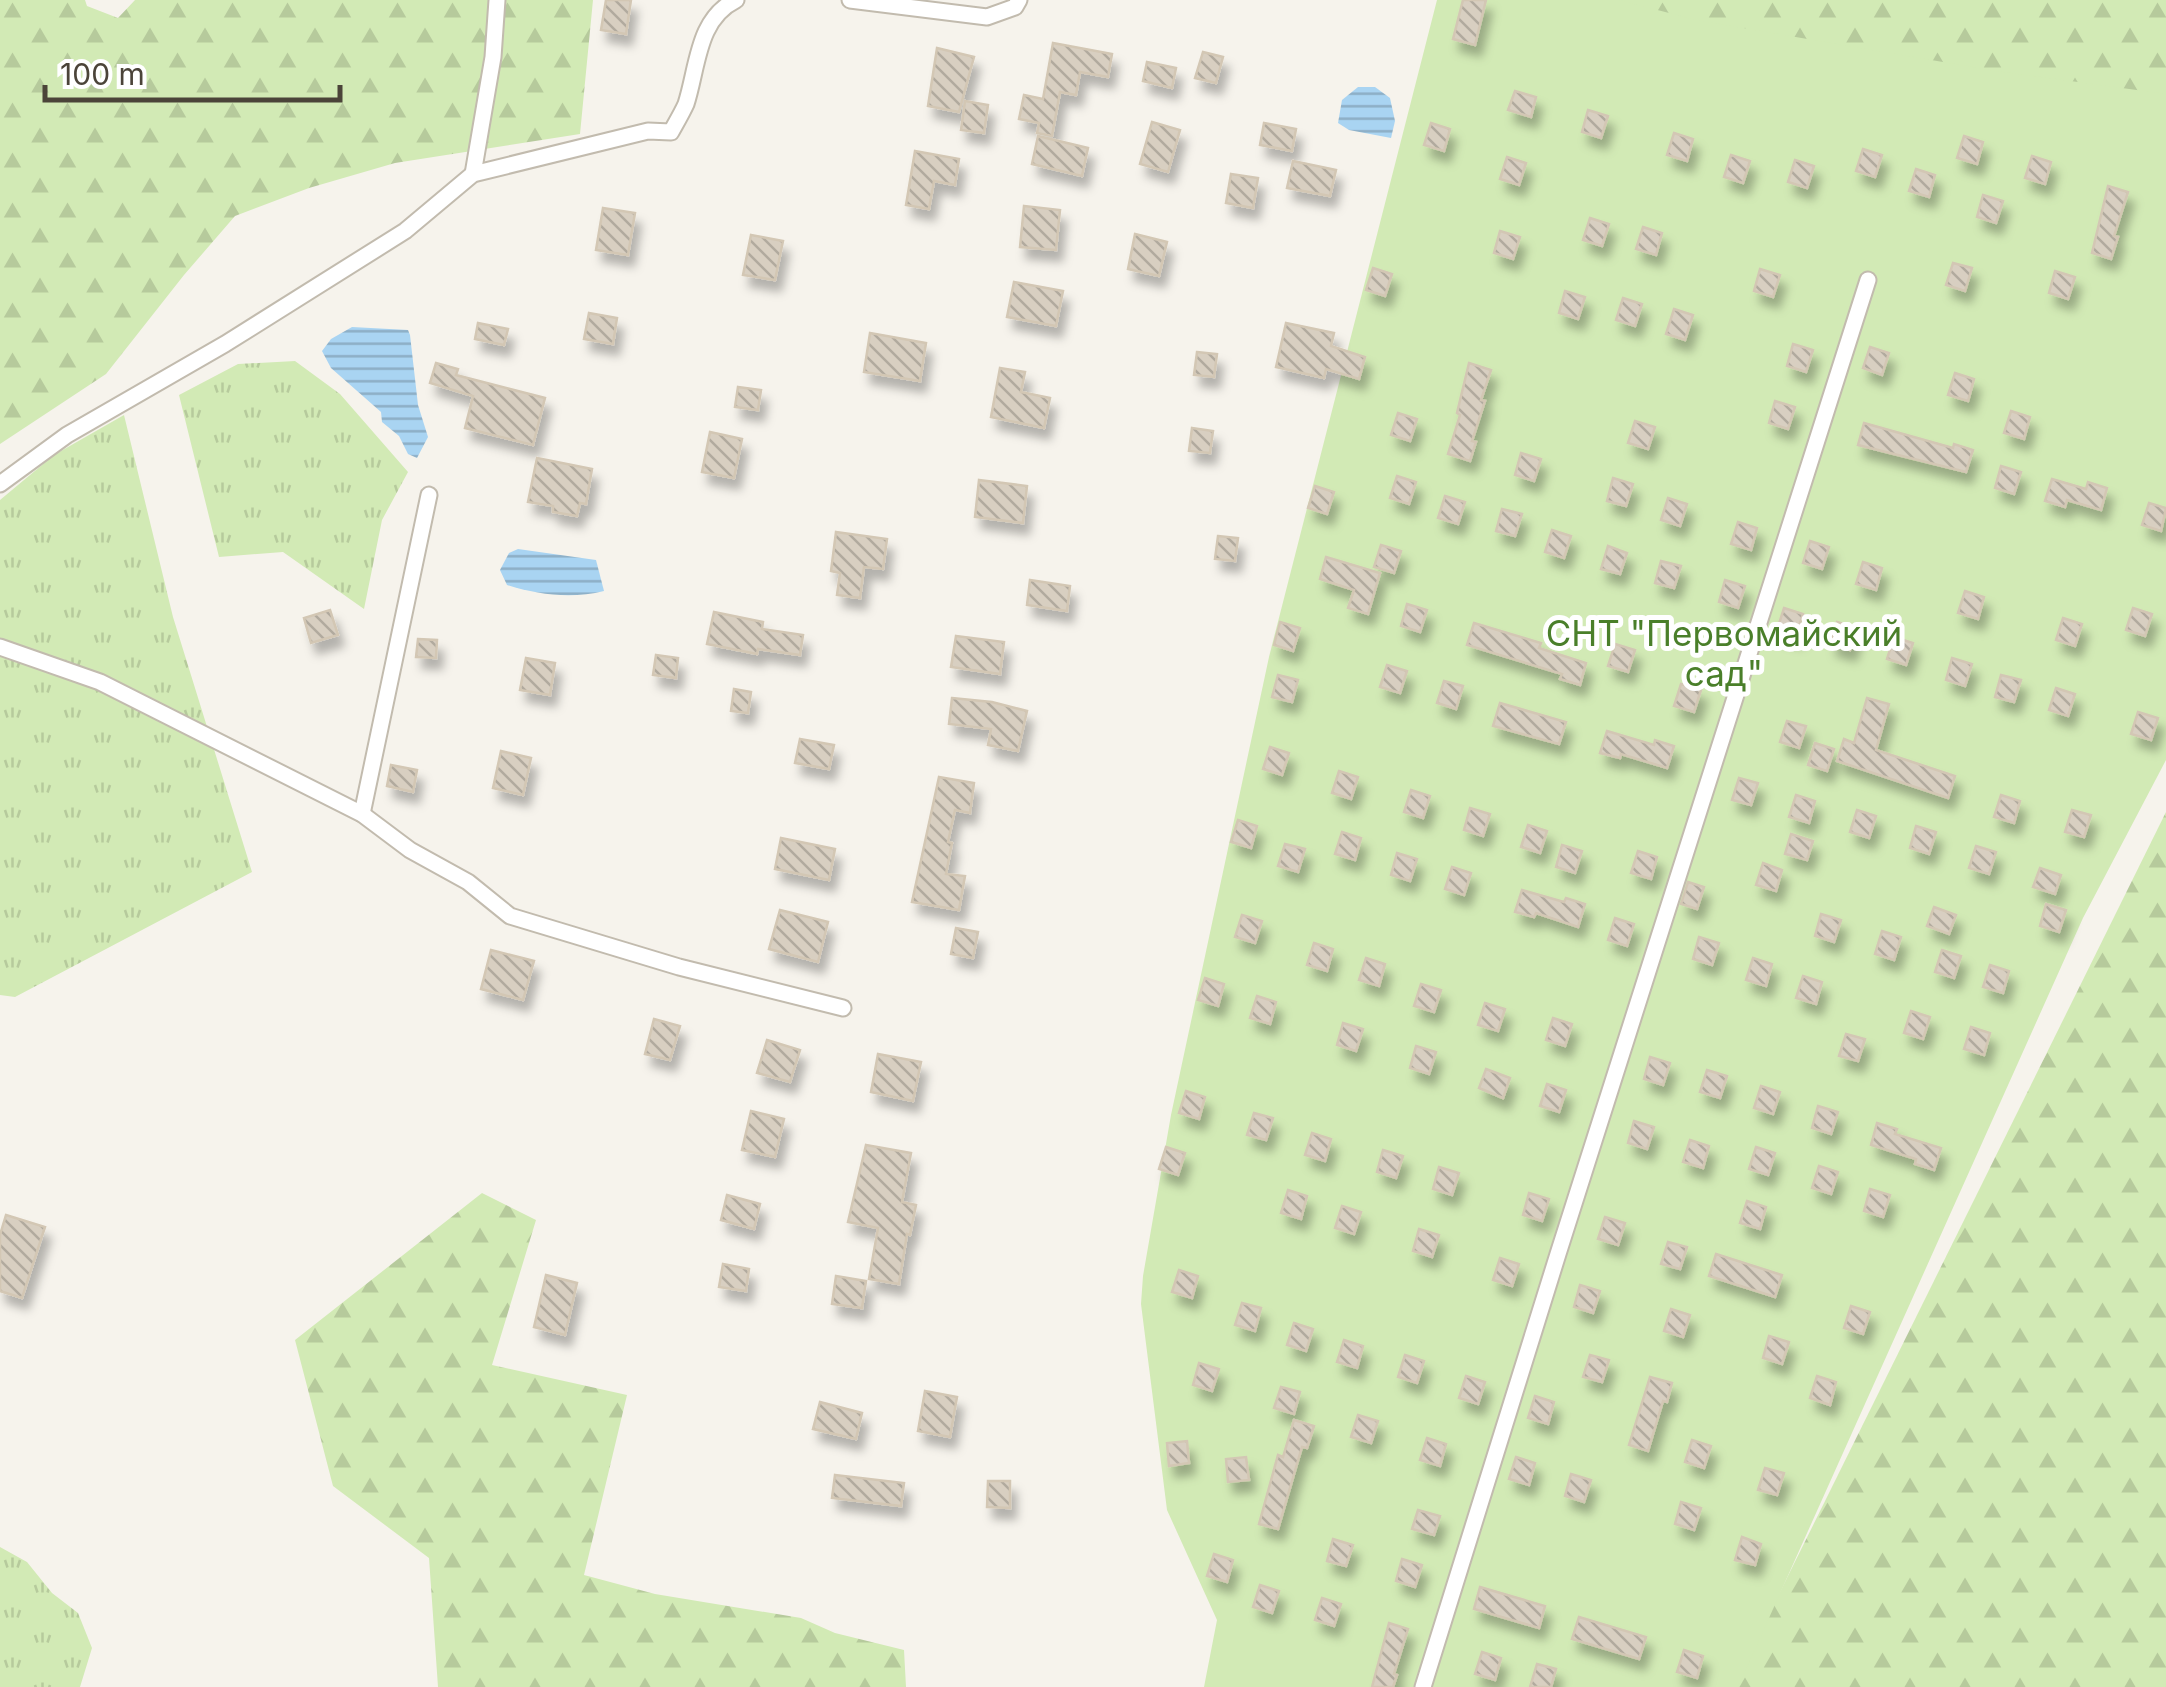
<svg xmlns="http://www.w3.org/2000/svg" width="2166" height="1687" font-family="Inter,sans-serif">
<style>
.grass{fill:url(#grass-tufts)}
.forest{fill:url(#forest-firs)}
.green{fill:#d2eab5}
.water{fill:url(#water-rules)}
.building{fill:url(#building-back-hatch);stroke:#d3c7b4;stroke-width:2.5;filter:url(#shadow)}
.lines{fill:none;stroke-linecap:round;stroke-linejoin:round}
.minor-casing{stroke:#c2bbae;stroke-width:19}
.minor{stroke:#fff;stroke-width:15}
.labels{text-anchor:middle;stroke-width:10;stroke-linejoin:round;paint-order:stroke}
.park-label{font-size:35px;fill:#4a7f2a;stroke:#fff}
</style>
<defs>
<pattern id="grass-tufts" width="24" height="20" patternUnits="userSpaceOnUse" patternTransform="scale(2.5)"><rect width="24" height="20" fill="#d2eab5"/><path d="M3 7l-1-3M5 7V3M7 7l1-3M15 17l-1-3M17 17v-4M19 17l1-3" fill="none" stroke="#b6ca9c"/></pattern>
<pattern id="forest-firs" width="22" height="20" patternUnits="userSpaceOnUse" patternTransform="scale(2.5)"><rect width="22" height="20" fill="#d2eab5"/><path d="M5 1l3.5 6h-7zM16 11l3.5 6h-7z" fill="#b6ca9c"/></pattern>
<pattern id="water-rules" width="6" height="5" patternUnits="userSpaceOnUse" patternTransform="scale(2.5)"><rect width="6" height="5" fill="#a9d4f2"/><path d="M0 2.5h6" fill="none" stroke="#8caec5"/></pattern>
<pattern id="building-back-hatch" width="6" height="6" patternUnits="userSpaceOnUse" patternTransform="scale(2.5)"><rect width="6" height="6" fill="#d8cfc1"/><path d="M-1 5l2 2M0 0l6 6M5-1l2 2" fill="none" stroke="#b1aa9e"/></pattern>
<filter id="shadow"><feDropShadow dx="6" dy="11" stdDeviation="5" flood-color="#0004"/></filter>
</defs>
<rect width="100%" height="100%" fill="#f6f3ec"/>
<!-- grass -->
<g class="grass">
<polygon points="295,361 340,394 408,472 382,520 364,609 283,552 219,557 179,395 238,364"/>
<polygon points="124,415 173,617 252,872 15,997 0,995 0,500 54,455"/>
<polygon points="0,1547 27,1562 52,1593 78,1613 92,1648 80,1687 0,1687"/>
</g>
<!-- forest -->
<g class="forest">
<polygon points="0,0 85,0 87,6 118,18 135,0 593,0 580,134 395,163 309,188 235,216 184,275 106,374 0,444"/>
<polygon points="1536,0 2166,0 2166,113"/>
<polygon points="2166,812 2166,1687 1733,1687"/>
<polygon points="482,1193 536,1220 492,1365 627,1395 584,1575 655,1594 801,1618 835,1633 904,1650 906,1687 438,1687 429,1558 333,1486 295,1340"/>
</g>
<!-- green -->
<polygon class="green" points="1437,0 1619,0 1696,20 1996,71 2166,94 2166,760 2083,918 1738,1687 1204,1687 1217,1620 1167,1510 1141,1304 1143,1276 1171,1115 1269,657"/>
<!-- water -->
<g class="water">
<polygon points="1358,87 1375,87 1390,98 1395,121 1391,138 1349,130 1338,123 1342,100"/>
<polygon points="352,327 408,330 410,335 418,405 428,437 417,458 408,454 399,436 382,422 381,412 331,368 322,351 331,339"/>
<path d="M518,549L596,560L604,591C572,599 538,595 507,585L500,570L509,553Z"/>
</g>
<!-- building -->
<g class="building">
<polygon points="606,0 631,0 626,34 601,30"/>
<polygon points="1463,0 1486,0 1475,45 1453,39"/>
<polygon points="1053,43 1112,54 1108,77 1080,72 1076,95 1060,92 1052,136 1037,133 1039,123 1019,119 1024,95 1043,99"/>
<polygon points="937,48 974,57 959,112 928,106"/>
<polygon points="1203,52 1223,57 1216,83 1195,78"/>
<polygon points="1147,62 1176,68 1172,88 1143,81"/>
<polygon points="1515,91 1536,97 1531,117 1508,110"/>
<polygon points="965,101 988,105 984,133 961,130"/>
<polygon points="1588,110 1608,116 1601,138 1582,132"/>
<polygon points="1152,122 1180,130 1168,172 1140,164"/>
<polygon points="1264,123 1296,129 1292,151 1260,145"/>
<polygon points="1431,123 1450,129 1444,151 1424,145"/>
<polygon points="1674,133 1693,139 1687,161 1667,155"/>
<polygon points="1038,136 1088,148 1082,176 1032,164"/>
<polygon points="1964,136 1983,142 1977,164 1957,158"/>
<polygon points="1863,149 1882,155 1875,177 1856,171"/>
<polygon points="915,151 959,159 955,185 934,181 929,209 906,205"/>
<polygon points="1731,155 1750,161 1743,183 1724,177"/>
<polygon points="2032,156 2051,162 2045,184 2025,178"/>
<polygon points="1507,157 1526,163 1519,185 1500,179"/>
<polygon points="1795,160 1814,166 1807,188 1788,182"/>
<polygon points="1293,161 1336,170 1330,196 1287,188"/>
<polygon points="1916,169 1935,175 1929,197 1909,191"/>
<polygon points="1231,174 1258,178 1253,208 1226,203"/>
<polygon points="2108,186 2128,192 2114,236 2118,237 2111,259 2092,253"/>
<polygon points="1983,195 2003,201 1996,223 1977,217"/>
<polygon points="1024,206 1060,210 1056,250 1020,247"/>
<polygon points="603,208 635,213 628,255 596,250"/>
<polygon points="1590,218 1609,224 1602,246 1583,240"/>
<polygon points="1643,227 1662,233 1656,255 1636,249"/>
<polygon points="1500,231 1520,237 1513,259 1494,253"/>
<polygon points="1135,234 1167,242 1159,276 1128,269"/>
<polygon points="751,235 783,241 775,280 743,275"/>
<polygon points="1953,263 1972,268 1965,291 1946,285"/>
<polygon points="1373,268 1392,274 1385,296 1366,290"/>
<polygon points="1760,269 1780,275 1773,297 1754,291"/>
<polygon points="2055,271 2075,277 2068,299 2049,293"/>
<polygon points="1014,282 1063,291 1056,326 1007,317"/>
<polygon points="1565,291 1585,297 1578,319 1559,313"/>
<polygon points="1623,298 1642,304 1635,326 1616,320"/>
<polygon points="1674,309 1693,315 1685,340 1666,334"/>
<polygon points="589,313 617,318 613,344 584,339"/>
<polygon points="478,323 508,329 504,345 475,339"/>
<polygon points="1286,323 1334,333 1331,346 1365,357 1359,379 1326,369 1324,378 1276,367"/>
<polygon points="870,333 926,343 920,381 864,372"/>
<polygon points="1793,344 1813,350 1806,372 1787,366"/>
<polygon points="1870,347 1889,353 1882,375 1863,368"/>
<polygon points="1197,352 1217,354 1214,377 1194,375"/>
<polygon points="436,363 458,369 456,375 545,398 533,445 465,428 473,396 430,383"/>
<polygon points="1469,363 1491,370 1481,400 1485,401 1472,441 1476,442 1470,461 1448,454 1460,415 1457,413"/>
<polygon points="1000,368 1025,372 1021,392 1050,398 1044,428 991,417"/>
<polygon points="1955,373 1974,379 1968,401 1948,395"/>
<polygon points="738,387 761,390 758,410 735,407"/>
<polygon points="1775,401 1795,407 1788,429 1769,423"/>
<polygon points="2011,411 2030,417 2024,439 2004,433"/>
<polygon points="1398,413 1417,419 1410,441 1391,435"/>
<polygon points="1635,421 1655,427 1648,449 1628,443"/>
<polygon points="1864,423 1953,448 1954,444 1973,450 1966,472 1858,445"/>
<polygon points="1192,428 1213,431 1210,453 1189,451"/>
<polygon points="710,432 742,439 734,478 702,472"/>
<polygon points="1521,453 1541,459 1534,481 1515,475"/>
<polygon points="537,458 592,469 586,504 580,503 577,516 553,512 553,506 528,502"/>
<polygon points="2001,466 2021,472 2014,494 1995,488"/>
<polygon points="1397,476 1416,482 1409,504 1390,498"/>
<polygon points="1613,478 1633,484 1626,506 1607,501"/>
<polygon points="2052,479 2086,489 2088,482 2107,488 2101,510 2067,500 2065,507 2045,501"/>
<polygon points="979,480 1027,486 1023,523 975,517"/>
<polygon points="1315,486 1334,492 1327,514 1308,508"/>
<polygon points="1445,496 1465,502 1458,524 1438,518"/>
<polygon points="1668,498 1687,504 1680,526 1661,520"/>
<polygon points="2149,503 2166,508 2161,531 2142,525"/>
<polygon points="1502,509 1522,514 1515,536 1496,531"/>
<polygon points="1738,522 1757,528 1751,550 1731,544"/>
<polygon points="1552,530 1571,536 1564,558 1545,552"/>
<polygon points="836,532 887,539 883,569 864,567 860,598 837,595 840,573 831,571"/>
<polygon points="1218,536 1238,538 1235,561 1215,559"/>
<polygon points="1810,541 1829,547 1822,569 1803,563"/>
<polygon points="1381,545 1401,551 1394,573 1374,567"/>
<polygon points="1608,546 1627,553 1620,574 1601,569"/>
<polygon points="1326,557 1380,573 1368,614 1348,608 1354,590 1320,579"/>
<polygon points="1661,561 1681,566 1674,588 1655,583"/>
<polygon points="1863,562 1882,568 1876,590 1856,584"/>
<polygon points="1030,580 1070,586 1067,611 1027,605"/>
<polygon points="1725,580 1745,586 1738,608 1719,602"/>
<polygon points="1965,591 1984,597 1978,619 1958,613"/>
<polygon points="1407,604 1427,610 1420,632 1401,626"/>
<polygon points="1784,608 1803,614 1796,636 1777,630"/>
<polygon points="2133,608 2152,614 2145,636 2126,630"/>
<polygon points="330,610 338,635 311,643 304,618"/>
<polygon points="714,612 763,622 762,629 803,635 800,655 758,649 757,654 707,644"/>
<polygon points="2063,618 2082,624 2075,646 2056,640"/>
<polygon points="1280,622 1300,628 1293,651 1274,645"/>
<polygon points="1837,622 1857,628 1850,650 1830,644"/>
<polygon points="1474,623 1541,643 1539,648 1586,663 1580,685 1560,679 1562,674 1467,645"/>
<polygon points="956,636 1004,642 1000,674 951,667"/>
<polygon points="1894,637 1913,643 1906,665 1887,659"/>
<polygon points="418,639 437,640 436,658 416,657"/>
<polygon points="1615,644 1635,650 1628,672 1608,666"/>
<polygon points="656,655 678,658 676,678 653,675"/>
<polygon points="526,658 555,663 550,695 520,690"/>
<polygon points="1952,658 1972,664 1965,686 1946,680"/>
<polygon points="1387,665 1407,671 1400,693 1380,687"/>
<polygon points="1278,675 1298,680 1292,702 1272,697"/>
<polygon points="2001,675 2021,680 2014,702 1995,697"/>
<polygon points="1444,681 1463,686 1456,709 1437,703"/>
<polygon points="1681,684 1701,690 1694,712 1674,706"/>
<polygon points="2056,688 2075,694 2068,716 2049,710"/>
<polygon points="734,689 751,692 748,713 731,711"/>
<polygon points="952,698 992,702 1027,711 1018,751 988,745 991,729 949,724"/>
<polygon points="1867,698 1889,704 1876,750 1955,776 1948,798 1837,761 1844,739 1854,743"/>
<polygon points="1500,703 1566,722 1559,744 1493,726"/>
<polygon points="2138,712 2158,718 2151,740 2131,734"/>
<polygon points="1787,721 1806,726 1799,748 1780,742"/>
<polygon points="1607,731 1654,745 1655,740 1674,746 1667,768 1621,754 1620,758 1600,753"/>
<polygon points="800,739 834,745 829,769 795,763"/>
<polygon points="1815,743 1834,749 1827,771 1808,765"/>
<polygon points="1270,747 1289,753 1282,775 1263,769"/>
<polygon points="501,751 531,758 523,795 493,788"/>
<polygon points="391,765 417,770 413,792 387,786"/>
<polygon points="1339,771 1358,777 1351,799 1332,793"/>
<polygon points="939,777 974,783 970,813 955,810 948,842 952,843 946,874 965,876 959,910 912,902"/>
<polygon points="1739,778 1758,783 1751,805 1732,800"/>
<polygon points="1411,790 1430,796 1423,818 1404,812"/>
<polygon points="1796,795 1815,801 1809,823 1789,817"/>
<polygon points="2001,795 2020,801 2014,823 1994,817"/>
<polygon points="1470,808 1490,814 1483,836 1464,830"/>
<polygon points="1857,810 1876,816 1869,838 1850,832"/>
<polygon points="2072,810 2091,815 2084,837 2065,832"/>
<polygon points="1238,820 1257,826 1251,848 1231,842"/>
<polygon points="1528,825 1547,831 1540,853 1521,847"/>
<polygon points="1916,826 1936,832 1929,854 1910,848"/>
<polygon points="1342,832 1361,838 1355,860 1335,854"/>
<polygon points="1791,834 1813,841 1807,860 1785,854"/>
<polygon points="781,838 835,849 829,880 775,869"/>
<polygon points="1285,844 1305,849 1298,872 1278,866"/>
<polygon points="1562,845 1582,851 1575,873 1556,867"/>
<polygon points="1976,846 1996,852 1989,874 1969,868"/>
<polygon points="1638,851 1657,857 1651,879 1631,873"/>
<polygon points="1397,853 1417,859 1410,881 1391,875"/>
<polygon points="1763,863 1782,870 1776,891 1756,885"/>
<polygon points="1452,867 1471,873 1464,895 1445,889"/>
<polygon points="2040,868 2061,875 2055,894 2033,887"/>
<polygon points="1688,882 1704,887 1697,909 1681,904"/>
<polygon points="1522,890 1564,902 1566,898 1585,904 1578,927 1536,913 1534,917 1515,912"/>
<polygon points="2046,904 2066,910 2059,932 2040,926"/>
<polygon points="1934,907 1956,915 1949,934 1927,926"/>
<polygon points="780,910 828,922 818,962 769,949"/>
<polygon points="1821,914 1841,920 1834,942 1815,936"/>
<polygon points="1242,915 1262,921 1255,943 1235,937"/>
<polygon points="1615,918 1634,924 1627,946 1608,940"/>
<polygon points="956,928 978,932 973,958 951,954"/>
<polygon points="1882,931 1901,937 1894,960 1875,954"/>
<polygon points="1699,937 1719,943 1712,965 1693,959"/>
<polygon points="1314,943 1333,949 1327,971 1307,965"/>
<polygon points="491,950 534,961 523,1000 481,989"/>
<polygon points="1942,950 1961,956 1954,978 1935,972"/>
<polygon points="1366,958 1385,964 1379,986 1359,980"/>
<polygon points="1753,958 1772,964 1766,986 1746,980"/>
<polygon points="1990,965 2009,971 2003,993 1983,987"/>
<polygon points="1803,976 1822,982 1816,1004 1796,998"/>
<polygon points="1205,978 1224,984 1218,1006 1198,1000"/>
<polygon points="1421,984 1441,990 1434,1012 1414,1006"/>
<polygon points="1257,996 1276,1002 1270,1024 1250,1018"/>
<polygon points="1485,1003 1505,1009 1498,1031 1478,1025"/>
<polygon points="1911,1011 1930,1017 1923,1039 1904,1033"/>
<polygon points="1553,1018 1572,1024 1565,1046 1546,1040"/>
<polygon points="654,1019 680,1026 670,1060 645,1054"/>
<polygon points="1343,1023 1363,1029 1356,1051 1337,1045"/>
<polygon points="1971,1027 1990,1033 1984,1055 1964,1049"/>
<polygon points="1846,1034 1865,1039 1858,1061 1839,1056"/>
<polygon points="767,1040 800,1050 790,1082 757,1073"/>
<polygon points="1416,1046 1436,1052 1429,1074 1410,1068"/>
<polygon points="878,1054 921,1062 913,1101 871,1092"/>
<polygon points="1650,1057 1670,1063 1663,1085 1644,1079"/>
<polygon points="1486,1069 1510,1078 1503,1098 1479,1088"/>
<polygon points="1707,1070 1727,1076 1720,1098 1700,1092"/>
<polygon points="1547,1084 1566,1090 1559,1112 1540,1106"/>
<polygon points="1761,1086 1780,1092 1773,1114 1754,1108"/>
<polygon points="1186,1091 1205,1097 1199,1119 1179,1113"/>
<polygon points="1818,1106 1838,1112 1831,1134 1812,1128"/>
<polygon points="751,1111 784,1119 775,1157 742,1150"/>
<polygon points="1254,1113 1273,1118 1266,1140 1247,1135"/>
<polygon points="1634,1121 1654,1127 1647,1149 1628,1143"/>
<polygon points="1877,1123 1897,1129 1895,1134 1941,1148 1934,1170 1915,1164 1916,1159 1871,1145"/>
<polygon points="1312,1133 1331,1139 1325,1161 1305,1155"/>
<polygon points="1690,1140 1709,1146 1703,1168 1683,1162"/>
<polygon points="866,1145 911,1153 902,1202 916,1205 910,1235 907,1234 899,1284 869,1279 878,1228 848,1222"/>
<polygon points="1166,1147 1185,1153 1178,1175 1159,1169"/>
<polygon points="1756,1147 1775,1153 1768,1175 1749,1169"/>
<polygon points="1383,1150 1403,1156 1396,1178 1377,1172"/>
<polygon points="1819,1166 1838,1172 1831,1194 1812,1188"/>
<polygon points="1439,1167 1459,1173 1452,1195 1433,1189"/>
<polygon points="1870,1189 1890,1195 1883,1217 1864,1211"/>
<polygon points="1288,1190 1307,1196 1301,1219 1281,1213"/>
<polygon points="1529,1193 1549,1199 1542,1221 1523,1215"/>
<polygon points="727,1195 760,1204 754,1229 721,1220"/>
<polygon points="1747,1201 1766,1207 1760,1229 1740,1223"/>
<polygon points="1342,1206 1361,1212 1354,1234 1335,1228"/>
<polygon points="6,1215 45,1227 22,1298 0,1291 0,1235"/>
<polygon points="1605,1217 1625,1223 1618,1245 1598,1239"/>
<polygon points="1419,1229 1439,1235 1432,1257 1413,1251"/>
<polygon points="1668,1242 1687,1247 1680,1269 1661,1264"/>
<polygon points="1716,1254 1782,1275 1775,1297 1709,1276"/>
<polygon points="1500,1258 1519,1264 1512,1286 1493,1280"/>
<polygon points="723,1264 749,1269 746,1291 719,1287"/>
<polygon points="1179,1270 1198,1276 1192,1298 1172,1292"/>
<polygon points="546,1275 577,1283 565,1335 534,1327"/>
<polygon points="836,1276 866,1281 862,1308 832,1304"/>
<polygon points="1580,1285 1600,1291 1593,1313 1574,1307"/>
<polygon points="1242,1303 1261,1308 1255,1331 1235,1325"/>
<polygon points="1851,1306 1870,1312 1863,1334 1844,1328"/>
<polygon points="1671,1309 1690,1315 1683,1337 1664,1331"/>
<polygon points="1294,1323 1313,1329 1306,1351 1287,1345"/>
<polygon points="1769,1336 1789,1342 1782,1364 1763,1358"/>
<polygon points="1344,1340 1363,1346 1357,1368 1337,1362"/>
<polygon points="1405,1355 1424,1361 1417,1383 1398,1377"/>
<polygon points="1590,1355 1609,1360 1602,1382 1583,1377"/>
<polygon points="1199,1363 1219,1369 1212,1391 1193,1385"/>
<polygon points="1466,1376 1485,1382 1478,1404 1459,1398"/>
<polygon points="1817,1376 1836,1382 1830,1405 1810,1398"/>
<polygon points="1650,1377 1672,1383 1667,1402 1663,1401 1648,1451 1629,1445"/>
<polygon points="1281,1387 1300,1392 1294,1414 1274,1408"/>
<polygon points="925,1391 957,1397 950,1437 918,1431"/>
<polygon points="1535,1396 1554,1402 1548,1424 1528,1418"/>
<polygon points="820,1402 862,1413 856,1439 813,1429"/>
<polygon points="1358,1415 1378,1421 1371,1443 1351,1437"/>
<polygon points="1294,1420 1314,1426 1307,1448 1302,1447 1278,1529 1259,1524 1278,1455 1283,1457"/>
<polygon points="1427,1438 1446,1444 1440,1466 1420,1460"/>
<polygon points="1692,1440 1711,1446 1704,1468 1685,1462"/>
<polygon points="1187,1441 1189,1463 1169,1466 1167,1443"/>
<polygon points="1246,1457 1249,1480 1228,1482 1226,1459"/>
<polygon points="1516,1457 1535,1463 1529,1485 1509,1479"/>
<polygon points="1765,1468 1784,1473 1777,1495 1758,1490"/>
<polygon points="1571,1474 1591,1480 1584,1502 1565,1496"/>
<polygon points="835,1475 904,1483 901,1506 832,1498"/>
<polygon points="988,1481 1010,1481 1010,1508 987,1507"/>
<polygon points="1681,1502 1701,1508 1694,1530 1675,1524"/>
<polygon points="1418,1510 1440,1516 1434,1535 1412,1529"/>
<polygon points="1742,1537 1761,1544 1755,1565 1735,1560"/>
<polygon points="1333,1539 1353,1545 1346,1566 1327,1561"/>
<polygon points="1214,1554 1233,1560 1227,1582 1207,1576"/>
<polygon points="1402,1559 1422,1565 1415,1587 1396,1581"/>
<polygon points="1260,1585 1279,1591 1272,1613 1253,1607"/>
<polygon points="1480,1587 1545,1606 1539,1628 1474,1609"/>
<polygon points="1322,1598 1341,1604 1334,1626 1315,1620"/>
<polygon points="1579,1617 1646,1637 1639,1659 1572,1639"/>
<polygon points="1389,1623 1408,1629 1394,1674 1397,1675 1393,1687 1372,1687"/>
<polygon points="1684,1650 1703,1656 1697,1678 1677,1672"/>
<polygon points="1482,1652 1501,1658 1495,1680 1475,1674"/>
<polygon points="1537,1664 1556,1669 1551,1687 1530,1687"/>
</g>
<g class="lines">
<defs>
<g id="minor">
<polyline points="850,0 987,17 1015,7 1019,0"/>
<polyline points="473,174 493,57 497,0"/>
<path d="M0,484L67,435L225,344L405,231L473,174L648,131L671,132C676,123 682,113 686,104C698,67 697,19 736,0"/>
<polyline points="0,647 100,682 362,814 410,850 468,882 510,916 679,967 843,1008"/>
<polyline points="362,814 429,495"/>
<polyline points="1423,1687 1558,1254 1868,280"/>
</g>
</defs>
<!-- minor casing -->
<use href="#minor" class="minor-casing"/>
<!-- minor -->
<use href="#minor" class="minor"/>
</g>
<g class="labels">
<!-- park labels -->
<g class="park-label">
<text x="1724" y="646">СНТ "Первомайский<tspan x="1724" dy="40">сад"</tspan></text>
</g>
</g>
<!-- scale -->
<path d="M45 85v15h295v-15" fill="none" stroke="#4b4439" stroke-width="5"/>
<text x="60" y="85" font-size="30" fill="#4b4439" stroke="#ffffff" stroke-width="8" paint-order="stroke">100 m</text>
</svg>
